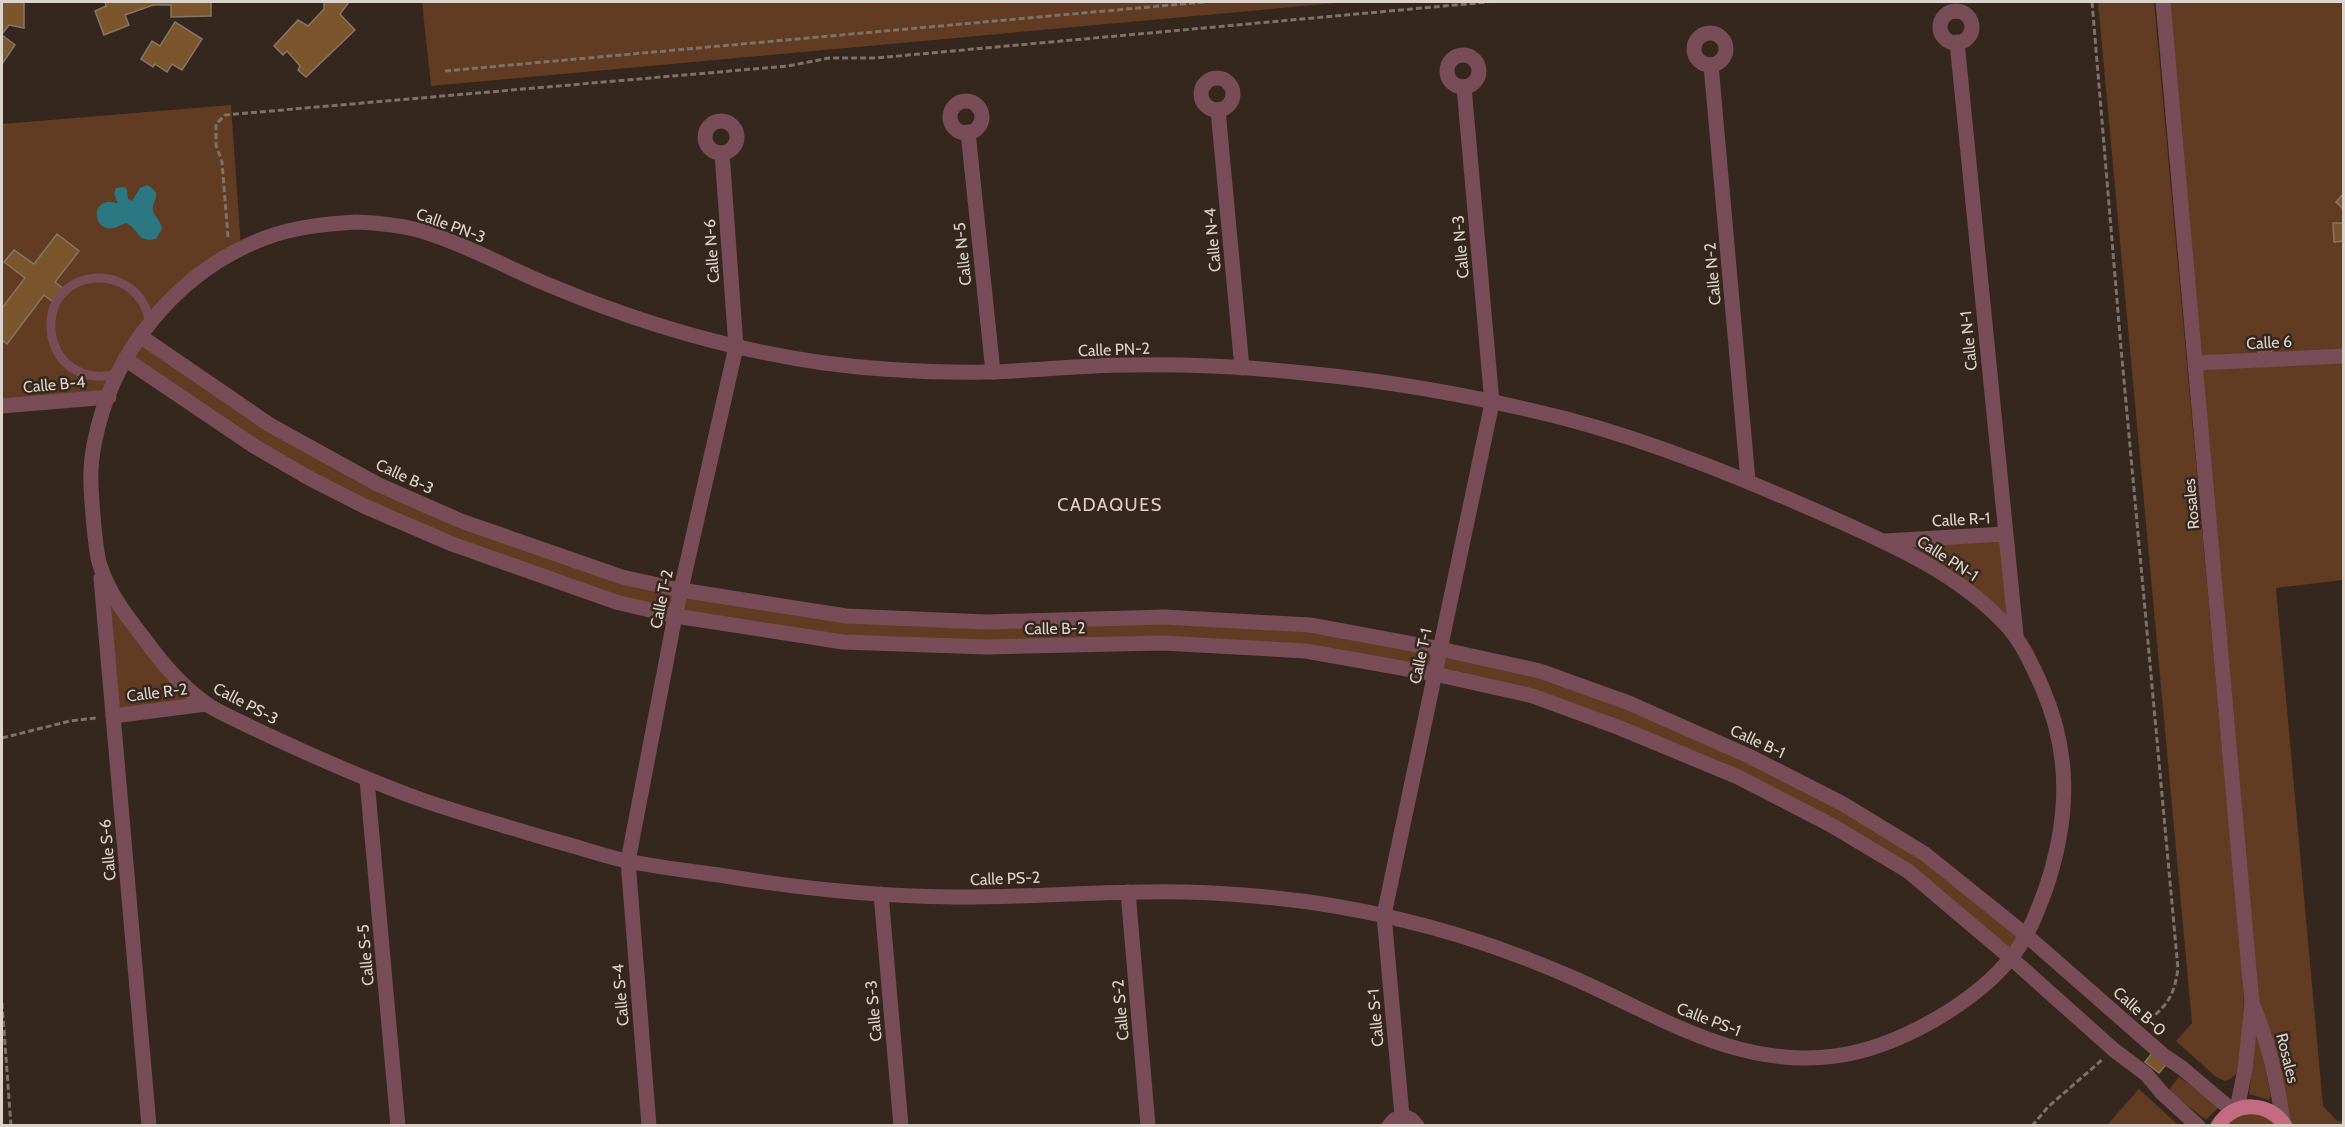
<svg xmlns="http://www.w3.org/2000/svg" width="2345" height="1127" font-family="Cabin,sans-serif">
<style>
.green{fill:#613c22}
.water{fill:#2b7883}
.building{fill:#7b562c;stroke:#857668;stroke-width:1.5}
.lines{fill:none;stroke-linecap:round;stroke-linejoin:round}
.path{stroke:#7d7168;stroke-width:3;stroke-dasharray:6 3;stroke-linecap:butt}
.service{stroke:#784d58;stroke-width:9}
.minor{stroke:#784d58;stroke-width:15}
.primary{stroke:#c46b84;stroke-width:15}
.labels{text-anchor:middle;stroke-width:5;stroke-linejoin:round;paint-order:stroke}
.street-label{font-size:16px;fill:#ddd3cd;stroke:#35271d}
.neighbourhood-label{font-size:18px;letter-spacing:1.5px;fill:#e3d0c3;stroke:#35271d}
</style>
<rect width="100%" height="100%" fill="#35271d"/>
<!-- green -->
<g class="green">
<polygon points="422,2 1347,2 431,86"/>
<polygon points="2098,2 2154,2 2242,968 2244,1012 2238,1071 2233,1077 2225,1081 2216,1077 2176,1041 2192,1023"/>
<polygon points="2163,2 2343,2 2343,580 2276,588 2323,1106 2337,1121 2343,1121 2343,1125 2218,1125 2233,1111 2278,1116 2252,1004"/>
<polygon points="231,105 241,248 209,267 141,336 377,484 622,577 846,616 1310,625 1540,671 1843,804 2026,935 2012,959 1908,871 1831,825 1533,696 1306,651 843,642 675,616 364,506 126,359 109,397 2,406 2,124"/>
<polygon points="2005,534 2016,635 1979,601 1884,541"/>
<polygon points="100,572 122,609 206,704 113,716"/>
<polygon points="2257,1027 2271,1096 2269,1100 2249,1094"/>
<polygon points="2179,1077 2220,1106 2206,1120 2168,1091"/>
<polygon points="2139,1089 2177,1124 2179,1125 2107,1125"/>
</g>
<!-- water -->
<path class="water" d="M147,185C165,195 151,200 153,211C155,217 161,221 162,229L156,239C136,243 141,230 126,223C120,225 114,230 107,228C96,226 92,208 104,203C108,201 114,203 118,203L114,194L116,188L125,187L127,190L128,199L132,201L140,188Z"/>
<!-- building -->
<g class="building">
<polygon points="2,2 24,2 24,28 9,25 2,34"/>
<polygon points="105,2 211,2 211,16 171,17 171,5 153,5 125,15 129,25 104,35 95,11 106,6"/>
<polygon points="324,2 349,2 340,14 355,30 306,77 298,70 300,66 287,51 283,55 274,46 298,20 308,26 324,9"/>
<polygon points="175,22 202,39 182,70 172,64 167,72 155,64 153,67 141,59 152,41 160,46"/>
<polygon points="2,35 15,45 2,64"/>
<polygon points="2344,193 2344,210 2336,202"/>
<polygon points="2333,223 2344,223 2344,241 2334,242"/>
<polygon points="57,234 79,251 55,282 68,292 57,305 44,295 7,344 2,340 2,308 25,278 4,262 14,250 34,264"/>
<polygon points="2258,343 2271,343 2272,355 2259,356"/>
<polygon points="2153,1052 2167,1063 2159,1073 2145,1062"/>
</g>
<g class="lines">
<!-- path -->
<g class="path">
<path d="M2092,2L2121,348L2178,969C2174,994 2169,1004 2149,1020"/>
<polyline points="445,71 1204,2"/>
<polyline points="228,237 222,162 216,145 216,124 225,115 788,66 829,58 876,58 1488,2"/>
<polyline points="2,738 70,721 96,718"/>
<polyline points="2,1003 11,1126"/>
<polyline points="2032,1126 2048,1107 2103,1059"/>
</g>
<!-- service -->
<path class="service" d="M119,373C101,379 82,377 67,364C57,355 51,341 51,327C49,266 139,259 150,323"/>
<!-- minor -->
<g class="minor">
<polyline points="2163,2 2252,1004 2245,1069 2237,1109"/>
<circle cx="1956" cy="27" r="16"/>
<circle cx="1710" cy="49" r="16"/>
<polyline points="1957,42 2016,635"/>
<circle cx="1463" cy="71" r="16"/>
<polyline points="1711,65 1748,481"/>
<circle cx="1217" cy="94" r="16"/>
<circle cx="966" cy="117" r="16"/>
<polyline points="1218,110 1242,368"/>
<circle cx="721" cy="137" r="16"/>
<polyline points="968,132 993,372"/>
<path d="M356,222C380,223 402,225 425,232C470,246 511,270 554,287C640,323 732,350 824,363C878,370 932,373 987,372C1034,371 1080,365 1127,365C1189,364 1252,367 1314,374C1398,382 1484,398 1567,419C1657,443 1744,479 1830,517C1893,545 1959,574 2007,626C2023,644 2032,665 2042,687C2072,756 2069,821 2045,891C2037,912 2028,936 2014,954C1976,1003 1897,1048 1835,1056C1735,1069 1659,1015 1571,977C1514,952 1455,932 1394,918C1327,902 1255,894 1185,892C1108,890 1030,898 952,897C873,896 796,888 719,875C689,871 657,867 627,861C604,856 582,848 559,842C514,829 470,816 425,801C366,780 310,755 253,728C239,721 225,715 211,707C185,690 164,666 146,641C127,617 107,591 99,562C96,550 94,527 93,515C91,492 89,469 94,445C111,353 176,272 265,238C294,227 325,224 356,222Z"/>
<polyline points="140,336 270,425 377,484 461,521 622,577 681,590 846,616 986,622 1164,617 1310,625 1440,649 1540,671 1629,703 1751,757 1843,804 1925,854 2026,935 2163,1055 2182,1068 2233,1111"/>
<polyline points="125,359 254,446 309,478 364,506 452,544 616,602 675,616 843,642 986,647 1162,643 1306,651 1435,674 1533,696 1620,728 1738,777 1831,825 1908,871 2012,959 2114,1050 2146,1074 2162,1093 2198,1126"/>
<polyline points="2196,363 2344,356"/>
<polyline points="2,406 109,397"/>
<polyline points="1885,541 2005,534"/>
<polyline points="101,578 149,1126"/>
<polyline points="113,716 206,704"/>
<polyline points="367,780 398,1126"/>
<polyline points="1128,892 1148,1126"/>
<polyline points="881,894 901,1126"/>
<path d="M2252,1004C2269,1041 2277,1082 2283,1122"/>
<polyline points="1402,1116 1384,915 1492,403 1464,87"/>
<polyline points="649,1126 628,861 675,616 736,347 722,153"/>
<path d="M1389,1126C1397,1114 1409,1114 1417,1126"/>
</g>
<!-- primary -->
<path class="primary" d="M2218,1126C2233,1100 2270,1101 2285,1126"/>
</g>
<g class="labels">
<!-- street labels -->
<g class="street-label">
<text transform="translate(451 225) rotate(20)" y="6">Calle PN-3</text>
<text transform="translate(1212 240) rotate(-95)" y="6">Calle N-4</text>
<text transform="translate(1460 247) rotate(-95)" y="6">Calle N-3</text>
<text transform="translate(711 251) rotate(-94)" y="6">Calle N-6</text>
<text transform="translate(962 254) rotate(-96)" y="6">Calle N-5</text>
<text transform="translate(1712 274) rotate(-95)" y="6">Calle N-2</text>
<text transform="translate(1968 341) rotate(-96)" y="6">Calle N-1</text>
<text transform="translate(2269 342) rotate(-3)" y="6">Calle 6</text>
<text transform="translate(1114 349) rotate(-2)" y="6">Calle PN-2</text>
<text transform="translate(54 384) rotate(-5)" y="6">Calle B-4</text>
<text transform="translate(405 476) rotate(25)" y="6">Calle B-3</text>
<text transform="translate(2191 504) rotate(-95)" y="6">Rosales</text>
<text transform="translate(1961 519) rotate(-3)" y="6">Calle R-1</text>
<text transform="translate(1948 558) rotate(33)" y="6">Calle PN-1</text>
<text transform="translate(661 599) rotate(-78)" y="6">Calle T-2</text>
<text transform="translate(1055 628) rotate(-1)" y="6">Calle B-2</text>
<text transform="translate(1420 656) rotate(-78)" y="6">Calle T-1</text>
<text transform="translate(157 692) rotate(-7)" y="6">Calle R-2</text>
<text transform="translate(246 703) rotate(28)" y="6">Calle PS-3</text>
<text transform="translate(1758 741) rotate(25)" y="6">Calle B-1</text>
<text transform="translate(107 850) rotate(-95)" y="6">Calle S-6</text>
<text transform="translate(1005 878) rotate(-2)" y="6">Calle PS-2</text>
<text transform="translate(365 955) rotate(-95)" y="6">Calle S-5</text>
<text transform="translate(620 995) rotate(-95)" y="6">Calle S-4</text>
<text transform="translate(1120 1010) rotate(-95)" y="6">Calle S-2</text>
<text transform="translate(873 1011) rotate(-95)" y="6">Calle S-3</text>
<text transform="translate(2140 1011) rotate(42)" y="6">Calle B-0</text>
<text transform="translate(1375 1018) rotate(-95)" y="6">Calle S-1</text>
<text transform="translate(1709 1019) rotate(21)" y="6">Calle PS-1</text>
<text transform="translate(2288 1058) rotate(76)" y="6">Rosales</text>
</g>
<!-- neighbourhood labels -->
<g class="neighbourhood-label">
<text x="1110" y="511">CADAQUES</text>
</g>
</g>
<!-- border -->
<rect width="2345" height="1127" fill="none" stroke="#ddd3cd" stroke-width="6"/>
</svg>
